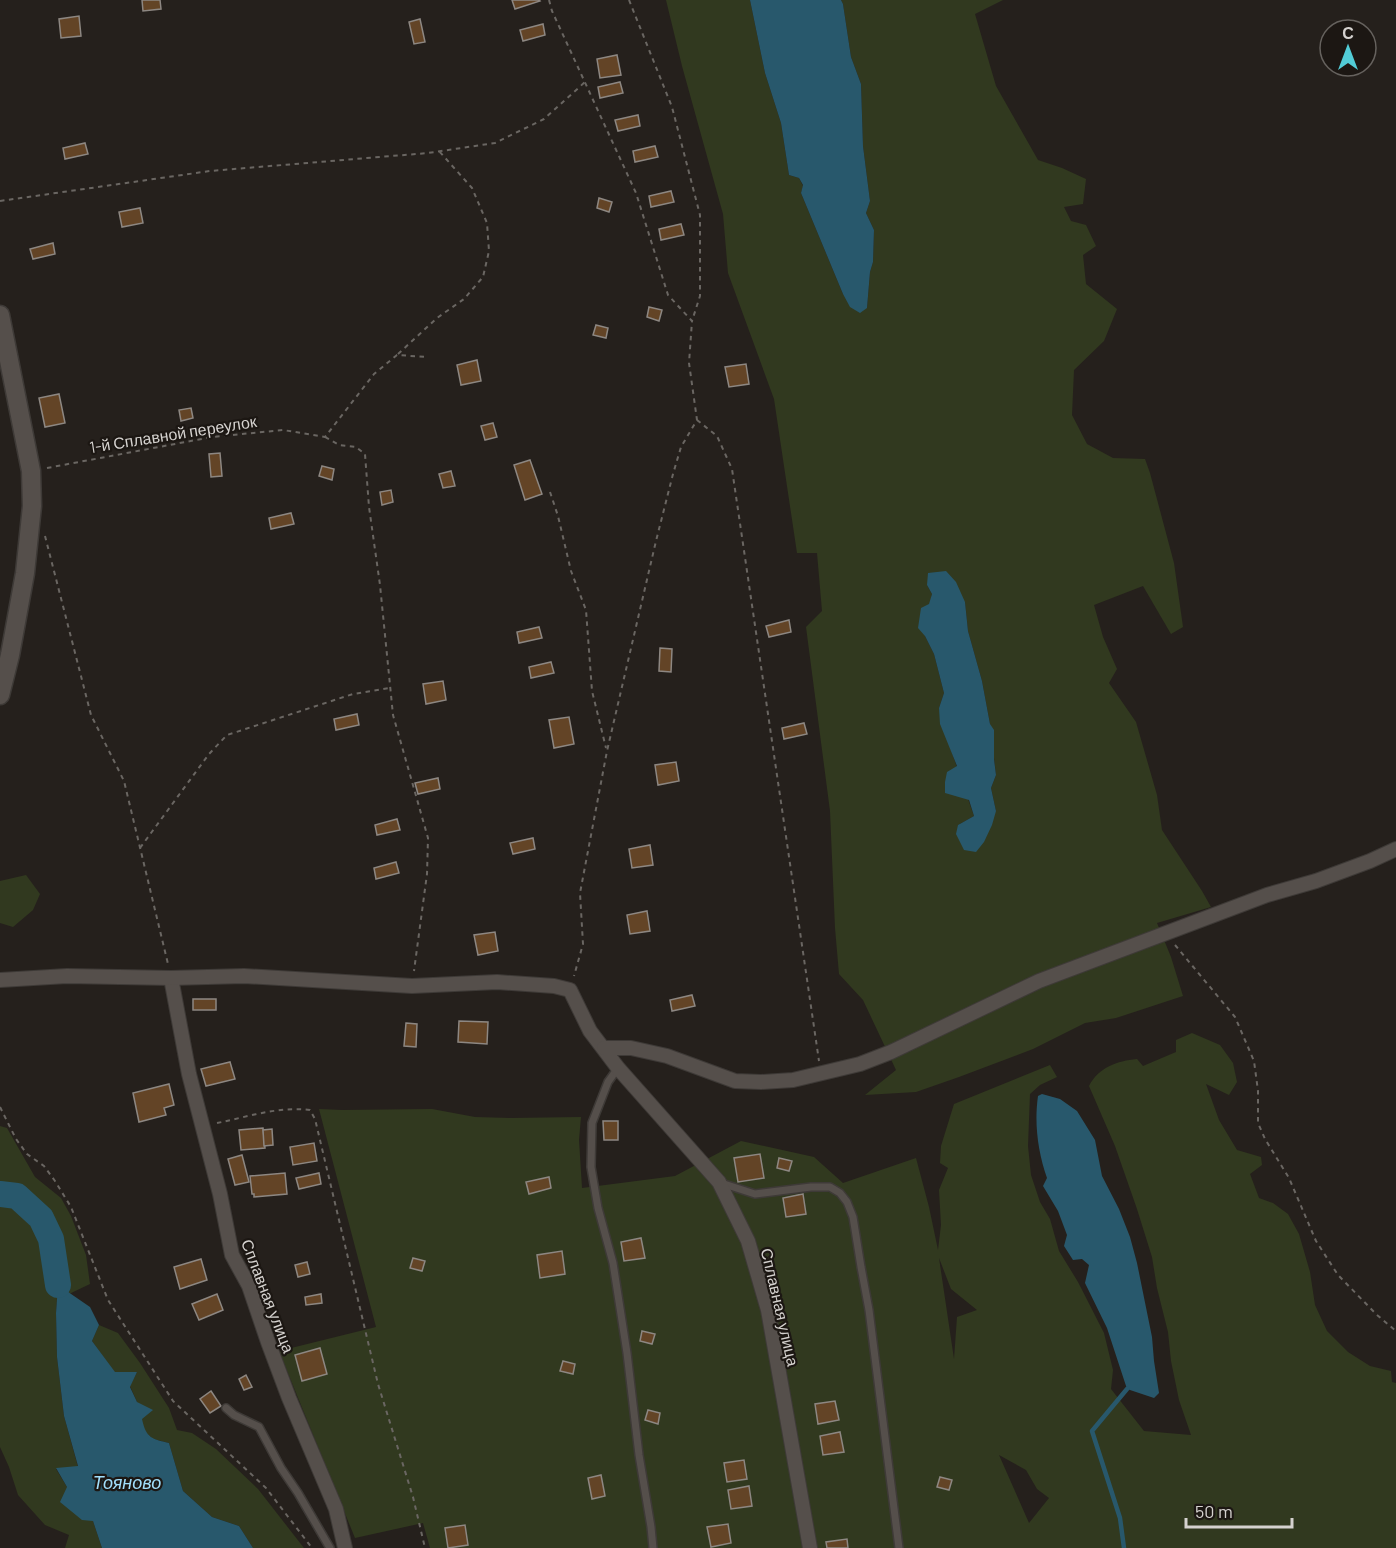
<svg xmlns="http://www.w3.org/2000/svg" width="1396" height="1548" font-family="Barlow,sans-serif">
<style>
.green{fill:#31391f;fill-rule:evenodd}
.water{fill:#28586c}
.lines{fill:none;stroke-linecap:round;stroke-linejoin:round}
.stream{stroke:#28586c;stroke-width:4.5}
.river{stroke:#28586c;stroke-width:26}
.building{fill:#634426;stroke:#8d8782;stroke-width:1.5}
.lane-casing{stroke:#3e3a37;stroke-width:10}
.street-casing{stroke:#3e3a37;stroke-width:16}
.secondary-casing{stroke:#3e3a37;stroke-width:21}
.path{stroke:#6a6662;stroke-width:2;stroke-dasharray:4.5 4.5;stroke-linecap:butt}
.lane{stroke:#554f4b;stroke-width:7}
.street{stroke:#554f4b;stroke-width:14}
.secondary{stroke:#554f4b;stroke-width:18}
.labels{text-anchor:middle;stroke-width:4.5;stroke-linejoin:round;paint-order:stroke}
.street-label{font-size:16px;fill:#d5d2cf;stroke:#1c1713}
.water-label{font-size:18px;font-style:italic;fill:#a1defa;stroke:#1c1713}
</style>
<rect width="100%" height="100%" fill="#25201c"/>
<!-- green -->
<g class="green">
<path d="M666,0H750L765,73L781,123L789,175L799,178L803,186L801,193L843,294L867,308L870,272L873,262L874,230L866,213L870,201L863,146L861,84L851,57L843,4L841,0H1003L975,14L996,86L1038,160L1062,168L1086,179L1083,204L1064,207L1071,221L1086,225L1096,246L1083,255L1086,284L1117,309L1104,341L1074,370L1072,415L1087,444L1113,458L1145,459L1150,473L1174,563L1183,627L1171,634L1143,586L1094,605L1103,637L1117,669L1109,683L1136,722L1157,795L1162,830L1202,891L1211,907L1157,923L1171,957L1183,996L1116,1018L1085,1023L1033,1049L959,1077L916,1092L865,1095L896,1070L863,1000L839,974L835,928L830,811L806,627L822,611L817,553H797L774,399L728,273L723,214L682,66ZM927,585L965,602L968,631L982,681L990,724L996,775L991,788L996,811L958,825L974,816L951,750L939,708L944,693L934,654L925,636L930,604L932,594Z"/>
<polygon points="26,875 40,894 33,910 13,927 0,923 0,881"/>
<path d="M1192,1033L1220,1045L1233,1063L1237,1082L1229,1095L1206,1084L1219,1120L1237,1150L1261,1157L1262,1165L1250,1174L1259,1198L1273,1203L1288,1214L1299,1234L1310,1272L1315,1305L1327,1331L1348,1352L1370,1366L1391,1371L1392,1382L1396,1383V1548H430L423,1523L355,1538L279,1351L376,1327L319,1109L342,1110L432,1109L475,1117L511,1118L581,1117L579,1140L582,1188L675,1176L741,1141L814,1157L843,1183L916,1158L929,1207L938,1250L941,1225L939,1190L948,1168L940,1163L941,1146L954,1104L1050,1065L1057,1077L1040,1085L1030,1094L1028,1146L1031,1175L1040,1202L1050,1219L1059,1251L1078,1282L1104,1333L1113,1370L1111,1389L1144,1431L1191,1435L1179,1400L1171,1361L1168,1332L1157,1288L1152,1257L1137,1209L1115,1146L1089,1086C1099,1067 1117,1061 1137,1059L1143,1066L1176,1052V1040ZM939,1258L951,1289L977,1310L957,1317L954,1359ZM999,1455L1026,1470L1037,1489L1049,1498L1029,1523Z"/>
<polygon points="0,1126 7,1128 35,1177 61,1198 71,1216 86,1255 90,1284 69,1294 58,1286 56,1313 57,1357 64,1416 78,1467 56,1469 67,1487 93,1521 102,1548 65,1548 69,1535 45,1525 18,1495 9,1467 0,1447"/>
<polygon points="99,1325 118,1333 140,1363 169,1408 177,1430 192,1433 216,1449 258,1489 304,1548 253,1548 239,1526 212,1517 183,1491 169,1443 153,1439 144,1431 137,1402 130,1386 137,1372 115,1373 92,1341"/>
</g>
<!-- water -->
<g class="water">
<polygon points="750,0 841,0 843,4 851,57 861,84 863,146 870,201 866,213 874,230 873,262 870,272 867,308 860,313 850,307 843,294 801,193 803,185 799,178 789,175 781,123 765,73"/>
<polygon points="946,571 956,582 965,602 968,631 982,681 990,724 994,730 994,759 996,775 991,788 996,811 992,825 984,842 976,852 964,850 956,834 958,825 974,816 969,800 945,793 945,782 947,772 957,766 940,724 939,708 944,693 934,654 925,636 918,628 921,608 929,604 932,594 927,585 928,573"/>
<path d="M1042,1094L1060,1099L1077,1111L1095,1140L1102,1176L1119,1209L1130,1237L1137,1263L1152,1337L1154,1361L1159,1393L1154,1398L1127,1389L1107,1328L1085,1283L1089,1265L1082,1259L1073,1260L1064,1246L1067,1235L1058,1211L1043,1186L1047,1178C1038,1152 1034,1124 1038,1096Z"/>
<path d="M58,1285L90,1307L99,1325L92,1341L115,1372H137L130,1387L137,1402L153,1410L142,1419C146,1438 152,1439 169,1443L183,1491L212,1517L239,1526L253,1548H102L93,1521L82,1520L60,1502L67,1487L56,1468L78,1466L64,1416L57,1357L56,1313Z"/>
</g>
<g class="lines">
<!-- stream -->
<polyline class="stream" points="1124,1548 1120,1518 1092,1431 1127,1389"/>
<!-- river -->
<polyline class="river" points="0,1194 17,1196 41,1218 51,1239 58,1285"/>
</g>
<!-- building -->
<g class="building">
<polygon points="142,0 160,0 161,9 143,11"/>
<polygon points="512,0 539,0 540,1 515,9"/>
<polygon points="79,16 81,36 61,38 59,19"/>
<polygon points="420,19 425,42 414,44 409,22"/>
<polygon points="543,24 545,35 523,41 520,30"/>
<polygon points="617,55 621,75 600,78 597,59"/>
<polygon points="620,82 623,93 600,98 598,87"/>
<polygon points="638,115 640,126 618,131 615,120"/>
<polygon points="85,143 88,154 65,159 63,148"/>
<polygon points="655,146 658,157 635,162 633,151"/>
<polygon points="671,191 674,202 651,207 649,196"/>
<polygon points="599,198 612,202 609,212 597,208"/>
<polygon points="140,208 143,223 122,227 119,212"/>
<polygon points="681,224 684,235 661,240 659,229"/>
<polygon points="53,243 55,254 33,259 30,249"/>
<polygon points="649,307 662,310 659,321 647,317"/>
<polygon points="596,325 608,328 606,338 593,335"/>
<polygon points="477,360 481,381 461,385 457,365"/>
<polygon points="746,364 749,384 729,387 725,367"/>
<polygon points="59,394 65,423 45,427 39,398"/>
<polygon points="191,408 193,418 181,421 179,410"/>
<polygon points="493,423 497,437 485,440 481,426"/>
<polygon points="220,453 222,476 211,477 209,454"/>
<polygon points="530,460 542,494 525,500 514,465"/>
<polygon points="322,466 334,469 332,480 319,476"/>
<polygon points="451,471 455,486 443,488 439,474"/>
<polygon points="391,490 393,502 382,505 380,492"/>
<polygon points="291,513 294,524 271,529 269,518"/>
<polygon points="789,620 791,632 769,637 766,626"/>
<polygon points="539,627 542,638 519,643 517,632"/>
<polygon points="660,648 672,649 671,672 659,671"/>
<polygon points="551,662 554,673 531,678 529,667"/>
<polygon points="443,681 446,700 426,704 423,684"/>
<polygon points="357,714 359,725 336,730 334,719"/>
<polygon points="569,717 574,744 554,748 549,720"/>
<polygon points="804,723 807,734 784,739 782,728"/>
<polygon points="676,762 679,781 658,785 655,765"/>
<polygon points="438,778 440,789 418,794 415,783"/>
<polygon points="397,819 400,830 377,835 375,825"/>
<polygon points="533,838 535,849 513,854 510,843"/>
<polygon points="650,845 653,865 632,868 629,849"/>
<polygon points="396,862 399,873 376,879 374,868"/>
<polygon points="647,911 650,931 630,934 627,915"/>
<polygon points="495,932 498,951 478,955 474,935"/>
<polygon points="692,995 695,1006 672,1011 670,1000"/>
<rect x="193" y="999" width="23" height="11"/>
<polygon points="459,1021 488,1022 487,1044 458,1042"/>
<polygon points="406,1023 417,1024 416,1047 404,1046"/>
<polygon points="230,1062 235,1079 206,1086 201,1069"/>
<polygon points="169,1084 174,1105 164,1108 166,1115 139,1122 133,1093"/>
<polygon points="603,1121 618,1121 618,1140 604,1140"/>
<polygon points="263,1128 265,1148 241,1150 239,1130"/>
<polygon points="272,1129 273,1145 264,1146 263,1130"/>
<polygon points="314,1143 317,1161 293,1165 290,1147"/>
<polygon points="760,1154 764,1178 738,1182 734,1158"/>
<polygon points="242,1155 249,1182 235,1185 228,1159"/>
<polygon points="779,1158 792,1161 789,1171 777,1168"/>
<polygon points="285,1173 287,1194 254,1197 254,1194 252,1194 250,1176"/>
<polygon points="319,1173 321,1184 299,1189 296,1178"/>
<polygon points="549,1177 551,1188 529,1194 526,1182"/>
<polygon points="803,1194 806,1214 786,1217 783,1198"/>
<polygon points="641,1238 645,1258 624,1261 621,1242"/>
<polygon points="562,1251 565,1274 540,1278 537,1255"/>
<polygon points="413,1258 425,1261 422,1271 410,1268"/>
<polygon points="201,1259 207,1280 180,1289 174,1267"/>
<polygon points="307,1262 310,1274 298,1277 295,1265"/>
<polygon points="217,1294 223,1310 199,1320 192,1304"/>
<polygon points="321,1294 322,1303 306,1305 305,1297"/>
<polygon points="642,1331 655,1334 652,1344 640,1341"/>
<polygon points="320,1348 327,1374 302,1381 295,1355"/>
<polygon points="563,1361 575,1364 573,1374 560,1371"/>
<polygon points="246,1375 252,1387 244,1390 239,1379"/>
<polygon points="211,1391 221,1406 210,1413 200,1399"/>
<polygon points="835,1401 839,1420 818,1424 815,1404"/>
<polygon points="648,1410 660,1413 658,1424 645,1420"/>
<polygon points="840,1432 844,1452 823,1455 820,1436"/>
<polygon points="744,1460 747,1479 727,1482 724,1463"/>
<polygon points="601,1475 605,1496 592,1499 588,1478"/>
<polygon points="940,1477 952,1480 949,1490 937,1487"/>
<polygon points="749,1486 752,1506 731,1509 728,1490"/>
<polygon points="728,1524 731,1543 711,1547 707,1527"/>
<polygon points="465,1525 468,1545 448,1548 445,1528"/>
<polygon points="847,1539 848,1548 827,1548 826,1542"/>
</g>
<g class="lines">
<defs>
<g id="lane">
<polyline points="618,1068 608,1082 592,1123 591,1167 598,1208 613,1263 627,1353 639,1455 651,1527 653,1548"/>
<polyline points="721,1183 755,1194 811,1187 830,1187 840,1193 847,1202 853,1217 861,1267 869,1310 899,1548"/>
<polyline points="226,1408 234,1415 259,1427 281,1468 298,1493 330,1548"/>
</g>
<g id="street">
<polyline points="171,978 189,1074 220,1194 232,1255 249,1286 268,1342 289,1398 336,1509 345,1548"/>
<polyline points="0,980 67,976 171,978 244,976 412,986 497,982 554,986 570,990 590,1031 618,1068 719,1182 748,1241 768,1310 810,1548"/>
<polyline points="604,1048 631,1048 667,1056 735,1081 761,1082 793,1080 860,1064 891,1052 1039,981 1267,895 1316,881 1370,861 1396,849"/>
</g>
<polyline id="secondary" points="0,315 31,471 32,506 25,573 10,655 0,695"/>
</defs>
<!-- lane casing -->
<use href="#lane" class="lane-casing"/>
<!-- street casing -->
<use href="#street" class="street-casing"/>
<!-- secondary casing -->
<use href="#secondary" class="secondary-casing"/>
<!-- path -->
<g class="path">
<polyline points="549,0 552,11 636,193 668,295 692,321 689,363 697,420 681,447 673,474 656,541 607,751 580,893 583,944 574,976"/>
<polyline points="629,0 672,107 700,215 700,296 692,321"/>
<polyline points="0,201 210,171 428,153 495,143 544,119 585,82"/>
<polyline points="398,354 437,318 464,299 483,277 489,251 487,223 472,188 439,151"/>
<polyline points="697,420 717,436 732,469 819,1061"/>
<polyline points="325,437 339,445 356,447 365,454 369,507 380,585 393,715 428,838 427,874 414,971"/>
<polyline points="47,468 212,437 283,430 325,437 374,374 397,355 426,357"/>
<polyline points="550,492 558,516 571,571 586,610 592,691 606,748"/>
<polyline points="45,536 91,715 124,781 168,964"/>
<polyline points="140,848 209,754 227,735 353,694 389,688"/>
<polyline points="1175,945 1235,1017 1254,1061 1258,1091 1258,1123 1265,1139 1289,1178 1316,1241 1338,1275 1377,1315 1396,1331"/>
<polyline points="0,1107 16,1139 27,1154 44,1166 55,1181 71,1207 108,1300 173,1401 266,1488 312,1548"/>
<path d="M217,1123C247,1117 279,1106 310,1110L315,1119L378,1384L413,1497L425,1548"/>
</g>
<!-- lane -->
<use href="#lane" class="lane"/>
<!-- street -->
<use href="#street" class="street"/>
<!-- secondary -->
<use href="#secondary" class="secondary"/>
</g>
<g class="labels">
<!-- street labels -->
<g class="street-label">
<text transform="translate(173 434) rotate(-9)" y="6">1-й Сплавной переулок</text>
<text transform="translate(268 1296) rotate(69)" y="6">Сплавная улица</text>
<text transform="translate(780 1307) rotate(77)" y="6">Сплавная улица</text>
</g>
<!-- water labels -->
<g class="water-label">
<text x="127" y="1489">Тояново</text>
</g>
</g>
<!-- north arrow -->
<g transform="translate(1348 48)"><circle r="28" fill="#1c1713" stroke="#66625e" stroke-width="1.5"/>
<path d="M0-4.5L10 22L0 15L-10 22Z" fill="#52ccd6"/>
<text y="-9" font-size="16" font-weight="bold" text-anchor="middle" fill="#d5d2cf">С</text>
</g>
<!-- scale -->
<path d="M1186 1518v9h106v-9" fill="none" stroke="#d5d2cf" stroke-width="3"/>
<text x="1195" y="1518" font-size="18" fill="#d5d2cf" stroke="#1c1713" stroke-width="4.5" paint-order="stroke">50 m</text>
</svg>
